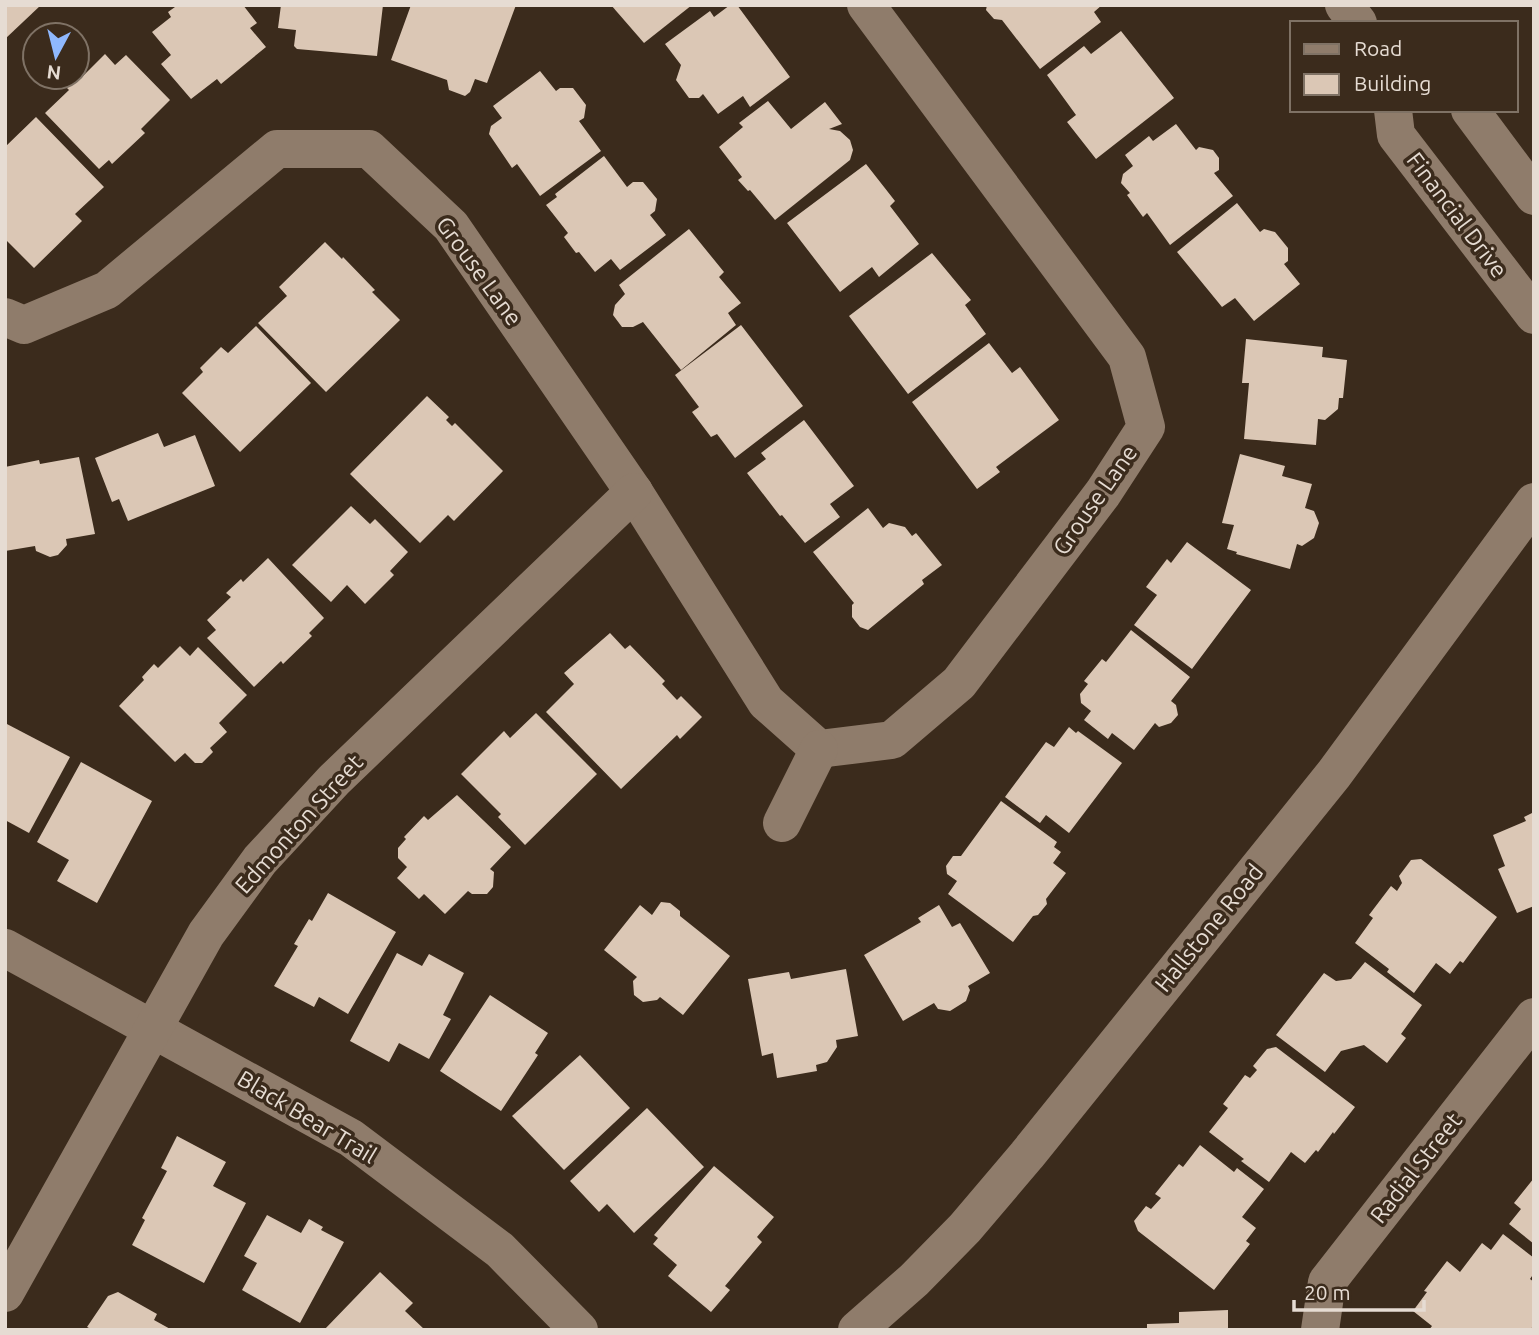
<svg xmlns="http://www.w3.org/2000/svg" width="1539" height="1335" font-family="Ubuntu,sans-serif">
<style>
.building{fill:#dbc7b5}
.lines{fill:none;stroke-linecap:round;stroke-linejoin:round}
.minor{stroke:#8f7c6b;stroke-width:38}
.tertiary{stroke:#8f7c6b;stroke-width:38}
.labels{text-anchor:middle;stroke-width:7;stroke-linejoin:round;paint-order:stroke}
.street-label{font-size:23px;fill:#e6dcd3;stroke:#3b2b1c}
</style>
<rect width="100%" height="100%" fill="#3b2b1c"/>
<!-- building -->
<g class="building">
<polygon points="5,5 41,5 5,39"/>
<polygon points="174,5 243,5 257,23 250,28 266,47 221,84 217,79 191,99 161,64 171,55 152,32 171,17 168,12 175,7"/>
<polygon points="281,5 383,5 377,56 297,49 294,46 296,30 278,28"/>
<polygon points="411,5 516,5 487,83 475,79 470,92 465,96 449,90 447,80 391,60"/>
<polygon points="611,5 692,5 644,43"/>
<polygon points="730,5 737,5 790,77 750,107 743,96 718,114 703,94 699,98 689,98 676,80 681,65 665,44 710,11 714,17"/>
<polygon points="987,5 1102,5 1094,12 1101,22 1040,69 1002,20 994,19 986,10"/>
<polygon points="1121,31 1174,98 1096,159 1067,122 1076,115 1047,75 1084,46 1091,54"/>
<polygon points="105,54 115,65 126,55 170,100 141,129 145,133 112,164 109,160 99,169 45,113 69,90 65,86 77,77 77,74 81,78"/>
<polygon points="540,71 556,91 560,88 573,88 586,105 584,118 579,121 601,151 540,196 517,164 512,168 489,134 491,126 502,118 493,106"/>
<polygon points="768,101 791,129 825,102 842,124 829,129 840,131 850,140 853,150 850,160 775,220 750,190 748,191 738,180 742,177 719,147 743,127 739,123"/>
<polygon points="36,117 104,187 75,214 82,221 34,268 5,239 5,147"/>
<polygon points="1176,124 1196,150 1199,147 1213,150 1219,158 1219,170 1214,173 1233,196 1170,245 1147,213 1143,217 1127,195 1130,193 1121,183 1123,174 1133,166 1125,155 1149,136 1153,141"/>
<polygon points="604,156 627,187 633,182 643,182 657,199 655,211 650,215 666,235 620,270 611,259 595,272 579,252 576,253 564,237 568,233 546,205 557,197 555,194"/>
<polygon points="866,164 895,201 890,206 919,244 879,277 872,267 840,292 787,223"/>
<polygon points="1237,203 1260,232 1264,229 1275,232 1288,248 1288,261 1284,264 1300,284 1254,321 1235,298 1222,307 1177,252"/>
<polygon points="689,229 724,272 719,277 741,303 728,313 736,325 681,370 643,322 633,327 622,327 613,315 615,305 625,294 619,285"/>
<polygon points="325,242 342,259 343,257 375,290 372,292 400,320 326,392 258,323 287,296 279,287"/>
<polygon points="932,253 971,300 965,305 986,334 908,394 849,316"/>
<polygon points="741,325 803,406 735,458 717,434 711,437 692,412 699,407 675,375"/>
<polygon points="256,326 311,383 240,452 182,393 203,372 200,368 221,347 228,353"/>
<polygon points="1246,339 1323,347 1322,357 1347,360 1343,398 1339,398 1338,409 1325,420 1318,419 1316,445 1244,439 1249,383 1242,383"/>
<polygon points="989,343 1012,373 1020,367 1059,420 996,467 1000,472 977,489 912,402"/>
<polygon points="427,396 449,417 446,420 452,426 455,423 503,471 454,521 448,515 420,543 350,474"/>
<polygon points="804,420 854,486 830,504 840,517 805,543 782,515 780,516 747,473 766,459 761,453"/>
<polygon points="158,433 164,447 195,435 215,486 128,521 119,499 112,502 95,458"/>
<polygon points="1240,454 1285,466 1282,476 1312,484 1305,508 1314,511 1319,523 1314,538 1302,546 1297,544 1290,569 1236,554 1237,552 1227,549 1234,525 1222,523"/>
<polygon points="79,457 95,534 66,539 67,545 58,555 50,557 36,551 35,546 5,551 5,467 39,460 40,464"/>
<polygon points="351,506 370,524 375,519 408,552 390,571 394,575 365,604 347,585 331,602 292,565"/>
<polygon points="868,508 883,528 889,523 905,527 912,536 916,533 942,565 922,580 924,584 868,630 860,627 852,617 852,605 854,603 813,552"/>
<polygon points="1187,542 1251,590 1192,669 1134,625 1157,595 1146,587 1167,559 1171,563"/>
<polygon points="268,558 324,618 309,633 312,636 283,664 281,661 254,687 207,638 216,630 207,620 231,597 226,593 241,579 243,582"/>
<polygon points="1131,630 1190,677 1171,701 1176,705 1178,715 1171,723 1159,727 1155,723 1134,750 1112,733 1108,739 1084,720 1091,711 1081,703 1080,694 1088,684 1084,681 1102,659 1106,662"/>
<polygon points="610,633 625,649 630,645 665,681 662,684 677,700 681,696 702,717 680,739 677,735 621,789 546,712 574,684 564,673"/>
<polygon points="180,646 190,656 198,647 247,695 219,723 227,732 210,748 213,752 202,763 195,763 185,753 175,762 119,706 144,680 142,677 154,664 158,668"/>
<polygon points="536,713 597,774 525,845 498,817 501,814 461,774 504,731 510,738"/>
<polygon points="5,723 70,757 29,833 5,820"/>
<polygon points="1069,727 1076,733 1078,731 1122,763 1069,833 1046,815 1040,823 1005,797 1046,742 1054,747"/>
<polygon points="81,762 152,801 97,903 57,881 69,860 37,842"/>
<polygon points="457,795 511,847 490,869 494,872 493,887 487,894 472,894 468,891 445,914 424,894 419,899 397,878 407,867 398,858 398,848 406,839 404,837 424,816 428,820"/>
<polygon points="1001,801 1057,842 1054,847 1061,852 1053,863 1066,873 1046,899 1047,904 1038,915 1033,916 1013,942 948,894 957,881 947,874 946,866 953,856 961,856"/>
<polygon points="1534,812 1534,906 1517,913 1498,869 1505,866 1493,835 1526,821 1524,817"/>
<polygon points="1421,859 1497,917 1463,963 1460,961 1450,974 1436,963 1414,993 1387,972 1389,969 1355,943 1373,918 1369,915 1391,886 1397,891 1402,883 1399,876 1411,860"/>
<polygon points="328,893 396,932 348,1014 319,997 314,1007 274,986 298,946 294,944 309,919 312,921"/>
<polygon points="661,902 670,903 680,911 680,916 730,956 683,1015 660,997 657,1000 643,1002 634,995 633,981 637,977 604,950 640,905 652,915"/>
<polygon points="939,905 952,927 960,923 990,973 968,986 970,990 966,1001 950,1011 938,1009 934,1003 903,1021 864,955 921,922 918,918"/>
<polygon points="397,953 422,966 429,954 464,973 443,1015 451,1019 429,1059 399,1043 389,1062 350,1041"/>
<polygon points="1365,962 1422,1005 1401,1034 1406,1038 1387,1063 1364,1045 1341,1051 1325,1072 1276,1035 1324,973 1336,981 1351,979"/>
<polygon points="846,969 858,1036 836,1040 837,1047 827,1062 816,1065 817,1071 777,1078 773,1053 762,1056 748,979 789,972 791,979"/>
<polygon points="490,995 548,1033 535,1053 538,1055 501,1111 440,1071"/>
<polygon points="1276,1047 1355,1107 1334,1134 1333,1132 1318,1152 1316,1150 1305,1163 1291,1152 1269,1182 1241,1161 1244,1159 1209,1132 1228,1108 1223,1104 1245,1075 1250,1078 1257,1070 1253,1066 1267,1049"/>
<polygon points="580,1055 630,1108 564,1170 512,1116"/>
<polygon points="647,1108 704,1167 634,1233 607,1204 599,1212 570,1181"/>
<polygon points="177,1136 226,1162 213,1186 246,1203 204,1283 132,1245 145,1220 142,1218 167,1171 161,1168"/>
<polygon points="1200,1145 1234,1172 1237,1168 1264,1189 1242,1217 1256,1228 1246,1241 1250,1244 1214,1290 1138,1231 1134,1221 1146,1206 1151,1209 1161,1198 1155,1194 1179,1164 1183,1167"/>
<polygon points="714,1166 774,1217 757,1237 762,1242 725,1286 730,1290 711,1312 668,1276 677,1265 653,1244 658,1238 654,1235"/>
<polygon points="1534,1178 1534,1244 1509,1224 1521,1209 1514,1203"/>
<polygon points="267,1215 301,1233 309,1219 323,1227 321,1230 344,1242 300,1323 242,1290 257,1263 244,1256"/>
<polygon points="1503,1234 1534,1258 1534,1273 1530,1279 1534,1282 1534,1325 1530,1330 1429,1330 1432,1326 1413,1311 1427,1292 1424,1291 1447,1261 1460,1272 1482,1243 1491,1250"/>
<polygon points="380,1272 413,1303 405,1311 425,1330 324,1330"/>
<polygon points="118,1292 157,1314 154,1320 172,1330 93,1330 87,1327 108,1296"/>
<polygon points="1228,1310 1228,1330 1147,1330 1147,1324 1179,1323 1179,1312"/>
</g>
<g class="lines">
<!-- minor -->
<g class="minor">
<polyline points="5,317 24,325 107,290 277,149 369,149 451,226 634,492 766,702 819,749 892,740 959,683 1103,493 1146,427 1127,357 866,5"/>
<polyline points="782,823 819,749"/>
<polyline points="5,948 351,1138 500,1250 579,1330"/>
<polyline points="5,1293 206,934 260,860 334,780 634,492"/>
<polyline points="1320,1330 1327,1282 1534,1017"/>
</g>
<!-- tertiary -->
<g class="tertiary">
<polyline points="1344,5 1358,23"/>
<polyline points="1393,110 1396,135 1534,315"/>
<polyline points="1470,110 1534,196"/>
<polyline points="857,1330 914,1280 965,1228 1027,1155 1334,774 1534,502"/>
</g>
</g>
<g class="labels">
<!-- street labels -->
<g class="street-label">
<text transform="translate(1457 215) rotate(53)" y="8">Financial Drive</text>
<text transform="translate(479 271) rotate(54)" y="8">Grouse Lane</text>
<text transform="translate(1095 500) rotate(-55)" y="8">Grouse Lane</text>
<text transform="translate(299 824) rotate(-48)" y="8">Edmonton Street</text>
<text transform="translate(1209 928) rotate(-51)" y="8">Hallstone Road</text>
<text transform="translate(307 1117) rotate(31)" y="8">Black Bear Trail</text>
<text transform="translate(1416 1168) rotate(-52)" y="8">Radial Street</text>
</g>
</g>
<!-- border -->
<rect width="1539" height="1335" fill="none" stroke="#e6dcd3" stroke-width="14"/>
<!-- legend -->
<rect x="1290" y="21" width="228" height="91" fill="#3b2b1c" stroke="#7f7265" stroke-width="2"/>
<rect x="1304" y="44" width="35" height="10" fill="#8f7c6b" stroke="#7f7265" stroke-width="2"/>
<text x="1354" y="56" font-size="21" fill="#e6dcd3">Road</text>
<rect x="1304" y="74" width="35" height="21" fill="#dbc7b5" stroke="#7f7265" stroke-width="2"/>
<text x="1354" y="91" font-size="21" fill="#e6dcd3">Building</text>
<!-- north arrow -->
<g transform="translate(56 56) rotate(187)"><circle r="33" fill="#3b2b1c" stroke="#7f7265" stroke-width="2"/>
<path d="M0-5L12 26L0 18L-12 26Z" fill="#8fb8fd"/>
<text y="-10" font-size="19" font-weight="bold" text-anchor="middle" fill="#e6dcd3">N</text>
</g>
<!-- scale -->
<path d="M1294 1300v10h130v-10" fill="none" stroke="#e6dcd3" stroke-width="3.5"/>
<text x="1304" y="1300" font-size="21" fill="#e6dcd3" stroke="#3b2b1c" stroke-width="5" paint-order="stroke">20 m</text>
</svg>
